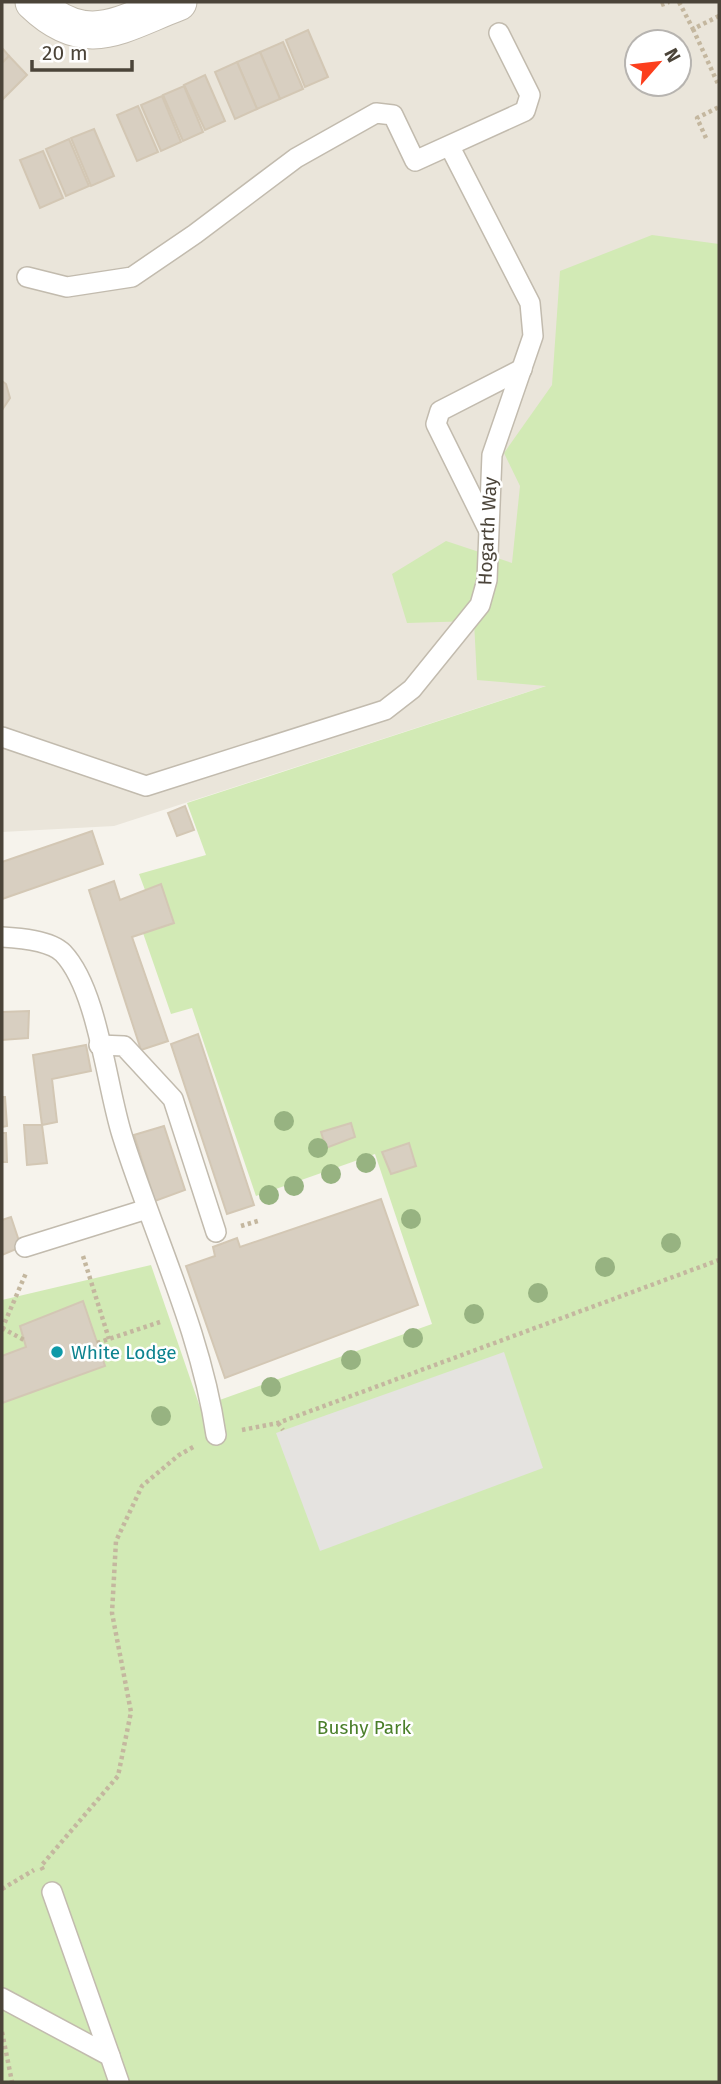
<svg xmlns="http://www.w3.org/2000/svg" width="721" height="2084" font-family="'Fira Sans',sans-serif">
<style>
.residential{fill:#eae5da;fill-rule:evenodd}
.green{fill:#d2eab5}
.parking{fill:#e5e3e0}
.building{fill:#d8cfc1;stroke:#d3c7b4;stroke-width:2}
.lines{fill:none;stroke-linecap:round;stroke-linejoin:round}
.lane-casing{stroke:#c2bbae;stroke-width:22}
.street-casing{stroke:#c2bbae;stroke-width:39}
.path{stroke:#c4b79f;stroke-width:4.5;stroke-dasharray:3.5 3.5;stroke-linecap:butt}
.lane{stroke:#fff;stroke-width:19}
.street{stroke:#fff;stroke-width:37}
.tree{fill:#97b381}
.culture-dot{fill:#0f9aa8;stroke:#fff;stroke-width:2.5}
.labels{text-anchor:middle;stroke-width:5;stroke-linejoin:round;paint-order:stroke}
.street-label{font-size:19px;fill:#4b4439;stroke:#fff}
.culture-label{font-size:19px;fill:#0d838f;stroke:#fff;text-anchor:start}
.park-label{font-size:19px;fill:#4a7f2a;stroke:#fff}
</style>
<rect width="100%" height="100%" fill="#f6f3ec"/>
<!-- residential -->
<path class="residential" d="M2,2H719V257L703,635L114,826L2,832ZM637,42H679V84H637Z"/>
<!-- green -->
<polygon class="green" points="652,235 719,244 719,2082 2,2082 2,1300 151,1265 200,1407 432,1324 375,1154 256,1196 192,1008 171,1014 143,933 174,923 160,884 145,890 139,874 206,855 187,803 546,686 477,680 474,621 407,623 392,574 446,541 512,563 520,486 504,453 552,385 560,271"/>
<!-- parking -->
<polygon class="parking" points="504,1352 543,1468 320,1551 276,1433"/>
<!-- building -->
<g class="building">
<polygon points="308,30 328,77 305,87 286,40"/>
<polygon points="283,42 303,89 280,99 260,52"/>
<polygon points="2,48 9,56 2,63"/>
<polygon points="260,52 280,99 257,109 237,62"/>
<polygon points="9,56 27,75 2,100 2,63"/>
<polygon points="237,62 257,109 235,119 215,72"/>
<polygon points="205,75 225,121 205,130 184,85"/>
<polygon points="184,86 203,132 183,141 163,95"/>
<polygon points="162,96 181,142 161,151 141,105"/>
<polygon points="138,106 158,152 137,161 117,115"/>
<polygon points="94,129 114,176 91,186 71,138"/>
<polygon points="69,139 89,186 66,196 46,149"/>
<polygon points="43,151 63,198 40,208 20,160"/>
<polygon points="2,381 6,384 10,398 2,410"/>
<polygon points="185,806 194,830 177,836 168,813"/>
<polygon points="92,831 103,864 2,899 2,862"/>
<polygon points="114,881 120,900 161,884 174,923 132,937 168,1041 141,1050 89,890"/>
<polygon points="29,1011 28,1038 2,1040 2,1012"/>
<polygon points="198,1034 254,1205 227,1214 171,1044"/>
<polygon points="86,1045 91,1071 52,1079 57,1122 42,1125 33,1055"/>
<polygon points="2,1097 5,1097 7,1126 2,1127"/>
<polygon points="351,1123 355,1137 326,1148 321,1132"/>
<polygon points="24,1125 42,1125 47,1163 27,1165"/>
<polygon points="164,1126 185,1190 155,1201 134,1135"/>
<polygon points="2,1133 6,1133 7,1162 2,1162"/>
<polygon points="409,1143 416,1166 391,1174 382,1152"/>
<polygon points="381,1199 418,1305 225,1378 186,1266 215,1256 213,1247 237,1238 240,1247"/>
<polygon points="11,1217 21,1247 2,1255 2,1220"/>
<polygon points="83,1301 105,1366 2,1403 2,1356 26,1347 20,1326"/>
</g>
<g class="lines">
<defs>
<g id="lane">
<polyline points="27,277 67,287 132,277 195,234 296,158 376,113 393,115 415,161 525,111 530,95 499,33"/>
<polyline points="487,527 436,424 440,411 522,369"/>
<polyline points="2,737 146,786 385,710 412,689 480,605 487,580 492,455 533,336 530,303 450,147"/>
<path d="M2,937C19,938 50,940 63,953C98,990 106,1084 122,1135C153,1234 201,1331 216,1435"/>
<polyline points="99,1045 124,1046 173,1099 216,1232"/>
<polyline points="25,1247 147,1209"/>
<polyline points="52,1892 110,2056"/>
<polyline points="2,1998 110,2056 119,2082"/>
</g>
<path id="street" d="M34,2C86,52 120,24 178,2"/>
</defs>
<!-- lane casing -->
<use href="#lane" class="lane-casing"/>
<!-- street casing -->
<use href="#street" class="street-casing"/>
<!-- path -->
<g class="path">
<polyline points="679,2 693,29 719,16"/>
<polyline points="661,5 669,2"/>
<polyline points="693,29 719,86"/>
<polyline points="706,138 697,118 719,107"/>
<polyline points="241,1226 261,1220"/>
<polyline points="83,1256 109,1339"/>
<polyline points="2,1328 24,1340"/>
<polyline points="2,1329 26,1273"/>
<polyline points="97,1343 160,1322"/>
<polyline points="278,1423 283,1430"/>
<polyline points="242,1430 278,1423 719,1260"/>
<polyline points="43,1870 41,1866 118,1776 131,1712 112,1613 116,1541 142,1486 179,1455 195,1446"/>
<polyline points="2,1889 34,1870"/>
<polyline points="2,2032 12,2082"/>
</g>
<!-- lane -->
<use href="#lane" class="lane"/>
<!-- street -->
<use href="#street" class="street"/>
</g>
<!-- trees -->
<g class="tree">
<circle cx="284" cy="1121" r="10"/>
<circle cx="318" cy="1148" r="10"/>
<circle cx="366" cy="1163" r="10"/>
<circle cx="331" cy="1174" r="10"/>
<circle cx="294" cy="1186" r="10"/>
<circle cx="269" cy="1195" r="10"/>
<circle cx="411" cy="1219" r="10"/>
<circle cx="671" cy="1243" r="10"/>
<circle cx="605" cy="1267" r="10"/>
<circle cx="538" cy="1293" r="10"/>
<circle cx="474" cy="1314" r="10"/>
<circle cx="413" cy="1338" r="10"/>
<circle cx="351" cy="1360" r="10"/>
<circle cx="271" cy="1387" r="10"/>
<circle cx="161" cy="1416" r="10"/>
</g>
<!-- markers -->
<circle class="culture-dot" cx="57" cy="1352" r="7"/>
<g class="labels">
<!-- street labels -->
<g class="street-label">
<text transform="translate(487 531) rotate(-87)" y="7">Hogarth Way</text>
</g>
<!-- culture labels -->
<g class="culture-label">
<text x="71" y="1359">White Lodge</text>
</g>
<!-- park labels -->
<g class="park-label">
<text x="364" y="1734">Bushy Park</text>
</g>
</g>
<!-- border -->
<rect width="721" height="2084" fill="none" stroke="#4b4439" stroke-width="7"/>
<!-- north arrow -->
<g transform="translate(658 63) rotate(62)"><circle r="33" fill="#ffffff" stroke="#b7b4b0" stroke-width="2"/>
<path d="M0-5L12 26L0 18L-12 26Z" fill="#fc3f1d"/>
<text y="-10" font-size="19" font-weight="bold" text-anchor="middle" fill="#4b4439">N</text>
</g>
<!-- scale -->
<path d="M32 60v10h100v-10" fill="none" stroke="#4b4439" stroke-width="3.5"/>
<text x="42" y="60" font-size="21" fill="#4b4439" stroke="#ffffff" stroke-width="5" paint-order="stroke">20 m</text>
</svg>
